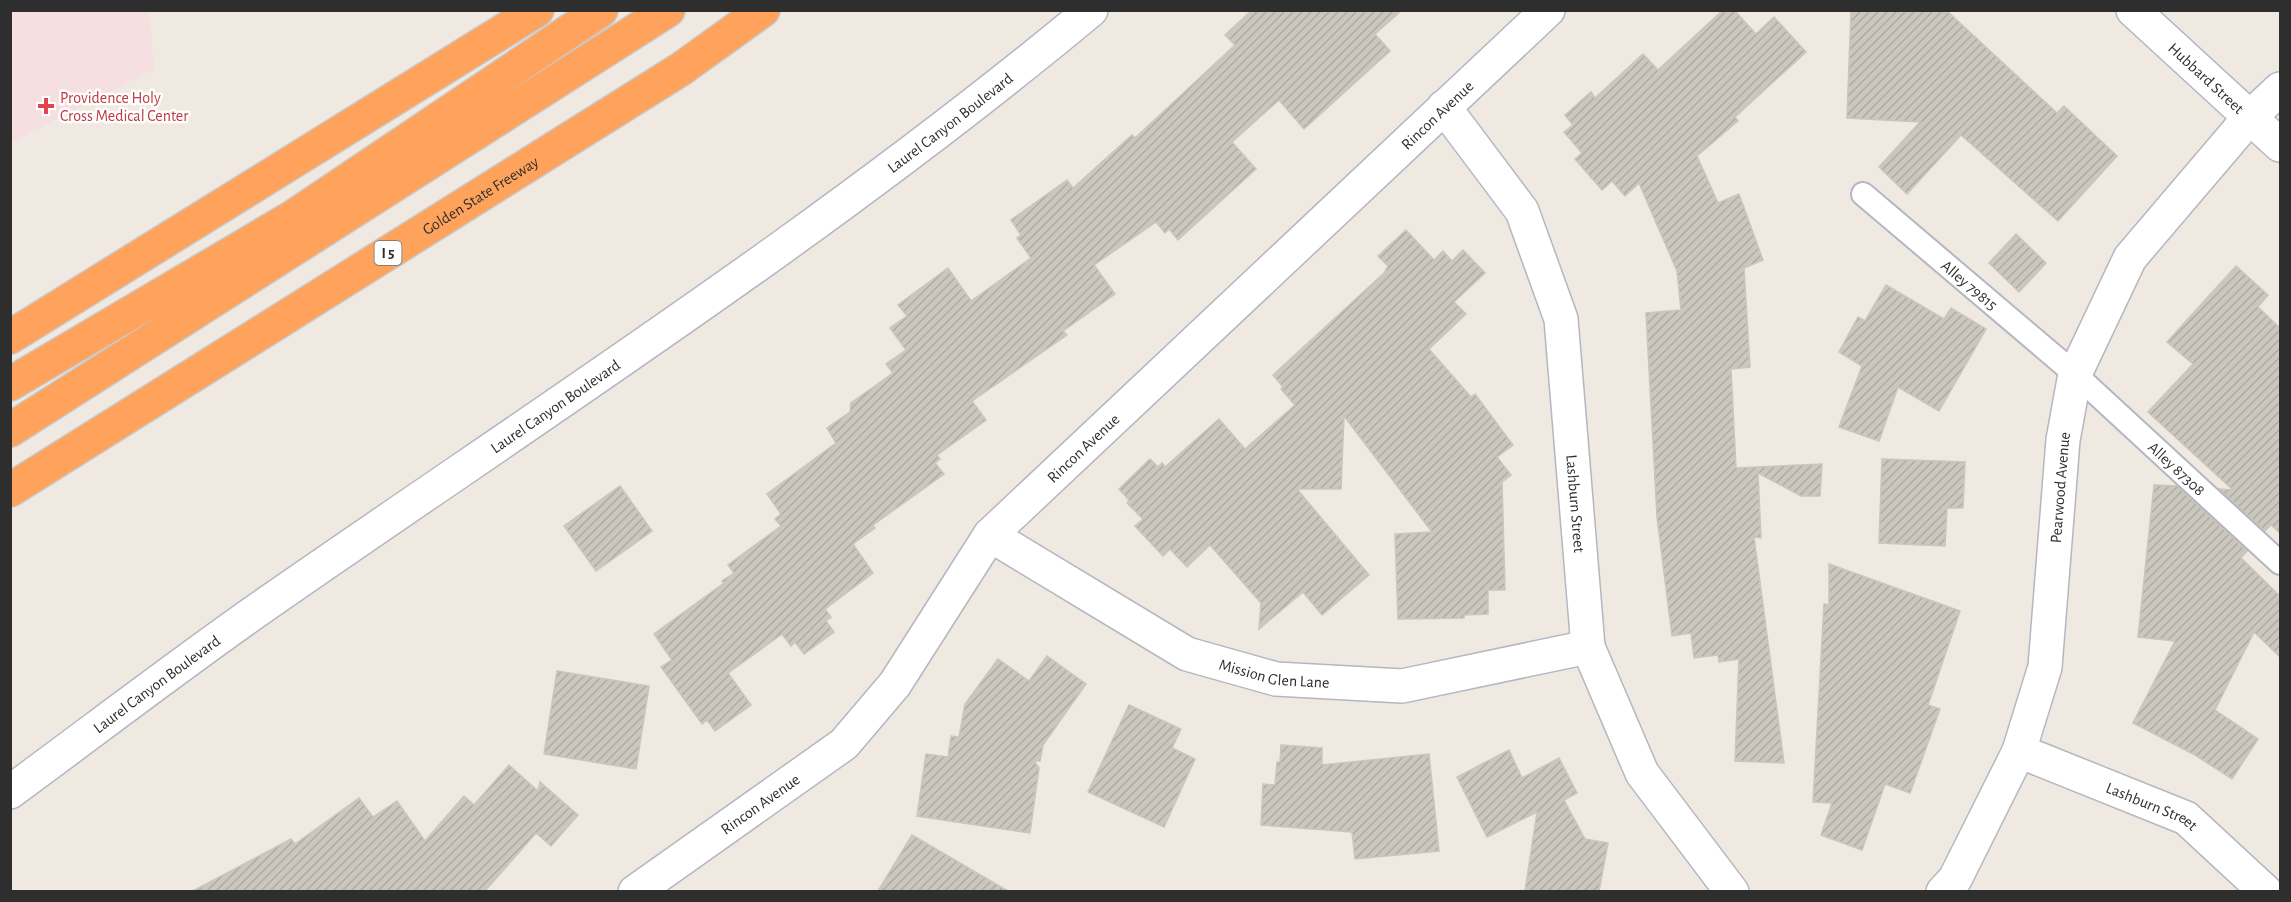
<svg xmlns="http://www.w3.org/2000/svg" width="2291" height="902" font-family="'Alegreya Sans',sans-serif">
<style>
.medical{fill:#f5dfe0}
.building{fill:url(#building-hatch);stroke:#cbc5ba;stroke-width:1.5}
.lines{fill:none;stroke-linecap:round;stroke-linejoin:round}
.lane-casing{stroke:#b4b7c1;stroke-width:26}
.street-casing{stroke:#b4b7c1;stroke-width:36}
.secondary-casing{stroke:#b4b7c1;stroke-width:36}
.highway-casing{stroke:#c9c9c9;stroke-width:36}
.lane{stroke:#fff;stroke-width:22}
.street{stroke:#fff;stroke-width:33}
.secondary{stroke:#fff;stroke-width:33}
.highway{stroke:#ffa35c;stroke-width:33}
.health-dot{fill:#e0444e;stroke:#fff;stroke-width:2}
.labels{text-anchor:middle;stroke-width:5;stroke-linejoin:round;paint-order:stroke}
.shield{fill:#fff;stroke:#6d6d6d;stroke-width:1.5}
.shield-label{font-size:15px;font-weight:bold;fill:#2e2e2e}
.street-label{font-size:16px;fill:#2e2e2e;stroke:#fff}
.health-label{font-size:16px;fill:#be3a42;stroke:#fff;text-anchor:start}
</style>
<defs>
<pattern id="building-hatch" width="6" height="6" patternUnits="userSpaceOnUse" patternTransform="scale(1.5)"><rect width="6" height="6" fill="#cbc7bf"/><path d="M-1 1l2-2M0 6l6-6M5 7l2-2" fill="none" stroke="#afaba4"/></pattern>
</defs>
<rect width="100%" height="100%" fill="#efe9e1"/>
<!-- medical -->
<polygon class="medical" points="11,10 149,11 154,69 11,143"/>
<!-- building -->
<g class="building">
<polygon points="1252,10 1402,10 1375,34 1390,51 1304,129 1279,100 1232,142 1256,169 1178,240 1169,229 1165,233 1156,222 1094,265 1115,294 1063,331 1067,335 972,401 986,420 937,455 940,459 935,463 944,474 873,525 875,528 853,544 873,573 825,609 831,617 826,621 834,632 804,654 795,642 791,646 782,634 728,673 751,705 715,731 707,720 702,724 661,667 672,660 654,634 724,583 722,581 734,573 728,565 781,526 775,519 781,514 767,494 836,443 827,428 850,412 851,403 893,373 886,364 906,350 890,328 907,316 898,305 948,268 971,301 1031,258 1017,238 1021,235 1011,220 1067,180 1073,188 1132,135 1135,138 1235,45 1225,35"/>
<polygon points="1723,10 1734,10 1756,34 1774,17 1806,52 1735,117 1738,121 1697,156 1718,203 1739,194 1763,260 1744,268 1750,367 1731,369 1736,468 1822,464 1820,496 1801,496 1758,473 1761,538 1754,537 1784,763 1735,761 1739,659 1719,662 1718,655 1694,658 1691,633 1672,636 1657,517 1646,313 1681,310 1677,271 1639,183 1625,196 1612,181 1602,190 1575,159 1582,153 1564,132 1573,125 1565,115 1591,92 1595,98 1643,54 1658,70"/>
<polygon points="1851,10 1946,10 2057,113 2064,106 2117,156 2058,221 1961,135 1907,194 1879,167 1920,122 1847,118"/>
<polygon points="1406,230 1434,260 1443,251 1452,261 1463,250 1485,273 1454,302 1466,314 1429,349 1471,397 1475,394 1513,445 1497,457 1511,475 1502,482 1505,590 1488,590 1488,614 1464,615 1464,618 1398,619 1395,534 1432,532 1344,416 1341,489 1297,489 1369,575 1322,615 1303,592 1259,629 1261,603 1210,545 1187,567 1170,549 1163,556 1135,526 1143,519 1127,503 1129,500 1119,489 1150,459 1158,467 1162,463 1165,467 1219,419 1245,449 1295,405 1281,389 1283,387 1273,375 1384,273 1388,266 1378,256"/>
<polygon points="2016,234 2046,263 2019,292 1989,263"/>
<polygon points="2236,266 2268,295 2258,307 2280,328 2280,533 2271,525 2265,531 2219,489 2233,490 2148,412 2193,364 2167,342"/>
<polygon points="1886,285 1944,319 1951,308 1986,329 1939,411 1898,387 1879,441 1839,427 1862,366 1839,352 1858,317 1865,321"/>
<polygon points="1882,459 1965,462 1963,508 1947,508 1945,546 1879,543"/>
<polygon points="2154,485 2177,486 2247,551 2241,558 2280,596 2280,657 2254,632 2215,710 2258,739 2232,779 2195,755 2133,723 2175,641 2138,637"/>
<polygon points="620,486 652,531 596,571 564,526"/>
<polygon points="1829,564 1960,611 1928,705 1940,709 1910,793 1885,784 1862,850 1821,835 1832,803 1813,802 1824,604 1829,605"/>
<polygon points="1047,656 1086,684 1043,745 1040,761 1034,761 1039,768 1030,833 917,816 926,754 948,757 951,736 959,737 965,704 998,659 1029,681"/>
<polygon points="557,671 649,686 636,769 544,754"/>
<polygon points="1129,705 1181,729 1172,748 1195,759 1164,827 1088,792"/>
<polygon points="1281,745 1322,748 1322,765 1429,754 1439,851 1355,859 1352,832 1261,825 1263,784 1275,785 1277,762 1280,762"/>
<polygon points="1509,750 1522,778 1559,758 1577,793 1564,800 1585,839 1608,843 1599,891 1525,891 1537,812 1487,837 1457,777"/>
<polygon points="509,765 538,791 540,782 578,815 551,846 536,833 485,891 193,891 291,839 295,844 359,798 373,817 397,801 425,841 464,796 474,805"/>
<polygon points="912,835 1008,891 878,891"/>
</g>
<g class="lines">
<defs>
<g id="lane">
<path id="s1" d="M1863,194L2075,374L2280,563"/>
</g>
<g id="street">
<path id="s2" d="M1444,107L1522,211L1561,319L1588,647L1642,773L1732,892"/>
<path id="s3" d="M990,535L1187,654L1276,679L1402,686L1588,647"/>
<path id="s4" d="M2019,751L2186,818L2266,892"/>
<path id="s5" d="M635,892L844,744L895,684L990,535L1548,10"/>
<path id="s6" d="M1943,892L1955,879L2019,751L2045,667L2063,440L2075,374L2130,258L2250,117L2280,89"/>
</g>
<g id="secondary">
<path id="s7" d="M2133,10L2280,145"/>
<path id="s8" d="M10,792C93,731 175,668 259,609C539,414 828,229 1091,10"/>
</g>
<g id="highway">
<polyline points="10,337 537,10"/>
<polyline points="10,384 293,217 601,10"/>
<polyline points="10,430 668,10"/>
<path id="s9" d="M10,490L681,69L763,10"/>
</g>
</defs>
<!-- lane casing -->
<use href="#lane" class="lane-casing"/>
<!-- street casing -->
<use href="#street" class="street-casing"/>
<!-- secondary casing -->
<use href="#secondary" class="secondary-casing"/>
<!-- highway casing -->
<use href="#highway" class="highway-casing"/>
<!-- lane -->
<use href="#lane" class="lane"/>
<!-- street -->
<use href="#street" class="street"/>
<!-- secondary -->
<use href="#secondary" class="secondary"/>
<!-- highway -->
<use href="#highway" class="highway"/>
</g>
<!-- markers -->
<path class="health-dot" d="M43 97h6v6h6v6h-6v6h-6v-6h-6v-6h6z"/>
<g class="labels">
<!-- shield labels -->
<rect class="shield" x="374.5" y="241" width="27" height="24" rx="4.5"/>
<g class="shield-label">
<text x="388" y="258">I 5</text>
</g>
<!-- street labels -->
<g class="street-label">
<text dy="6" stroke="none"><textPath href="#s7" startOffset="100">Hubbard Street</textPath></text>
<text dy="6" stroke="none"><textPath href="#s5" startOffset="1125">Rincon Avenue</textPath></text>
<text dy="6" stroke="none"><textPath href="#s8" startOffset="1154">Laurel Canyon Boulevard</textPath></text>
<text dy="6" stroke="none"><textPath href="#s9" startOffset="555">Golden State Freeway</textPath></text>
<text dy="6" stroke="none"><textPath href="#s1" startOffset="140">Alley 79815</textPath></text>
<text dy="6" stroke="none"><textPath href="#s8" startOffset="668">Laurel Canyon Boulevard</textPath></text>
<text dy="6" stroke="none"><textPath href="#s5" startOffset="639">Rincon Avenue</textPath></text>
<text dy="6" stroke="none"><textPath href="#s1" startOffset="417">Alley 87308</textPath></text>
<text dy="6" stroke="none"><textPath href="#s6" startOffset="429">Pearwood Avenue</textPath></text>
<text dy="6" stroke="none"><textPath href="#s2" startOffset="430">Lashburn Street</textPath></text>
<text dy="6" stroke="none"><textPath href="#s3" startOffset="320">Mission Glen Lane</textPath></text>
<text dy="6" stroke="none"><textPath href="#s8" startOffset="182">Laurel Canyon Boulevard</textPath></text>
<text dy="6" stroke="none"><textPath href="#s5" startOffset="153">Rincon Avenue</textPath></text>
<text dy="6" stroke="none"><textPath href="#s4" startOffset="144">Lashburn Street</textPath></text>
</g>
<!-- health labels -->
<g class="health-label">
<text x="60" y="103">Providence Holy<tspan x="60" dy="18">Cross Medical Center</tspan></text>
</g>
</g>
<!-- border -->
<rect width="2291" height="902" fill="none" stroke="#2e2e2e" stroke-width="24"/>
</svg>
